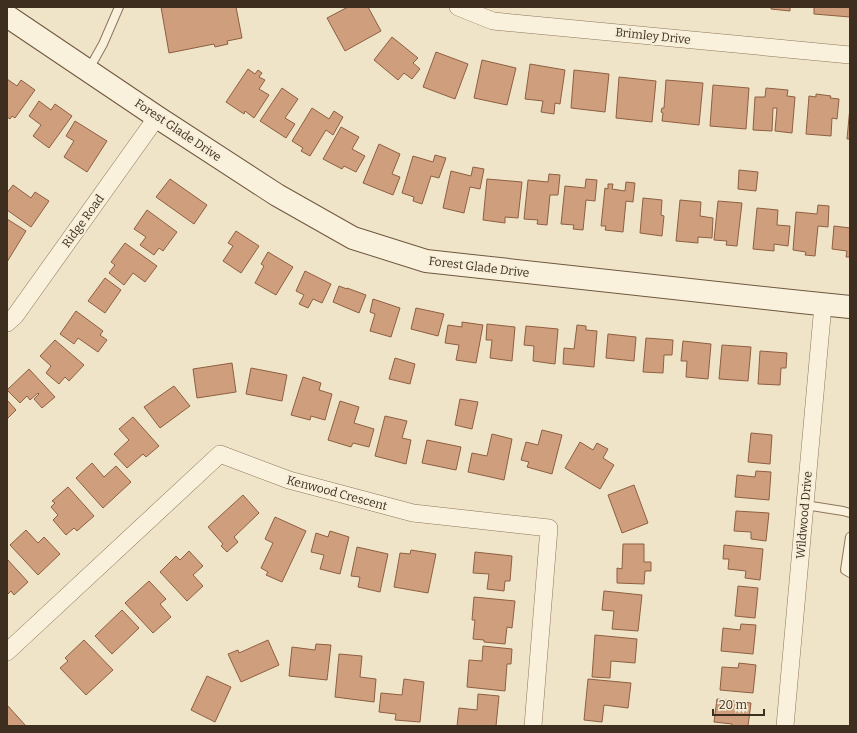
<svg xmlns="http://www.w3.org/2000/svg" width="857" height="733" font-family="Bitter,serif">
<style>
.building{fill:#cf9f7d;stroke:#8d5f41}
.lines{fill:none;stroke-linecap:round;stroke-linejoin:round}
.lane-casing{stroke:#8d765c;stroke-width:10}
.street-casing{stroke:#8d765c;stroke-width:18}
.secondary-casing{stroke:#6f573f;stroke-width:24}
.lane{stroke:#faf1dc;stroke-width:8}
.street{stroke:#faf1dc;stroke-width:17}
.secondary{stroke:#faf1dc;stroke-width:22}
.labels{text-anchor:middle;stroke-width:4;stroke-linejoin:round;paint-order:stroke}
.street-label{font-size:12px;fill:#3d2e20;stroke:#f7eed8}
</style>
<rect width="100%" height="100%" fill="#f0e4c8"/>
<!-- building -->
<g class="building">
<polygon points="161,7 236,7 242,38 227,41 228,44 215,47 214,44 169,53"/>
<polygon points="348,7 368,7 381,31 345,51 327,18"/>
<polygon points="771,7 790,7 790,11 771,9"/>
<polygon points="814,7 850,7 850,17 814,14"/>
<polygon points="392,37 418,58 413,63 420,69 412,79 404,73 398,80 374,60"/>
<polygon points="436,52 468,64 455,99 423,87"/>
<polygon points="482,60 516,68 507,105 474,98"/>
<polygon points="530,64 565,70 560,104 555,103 554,114 541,112 543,101 525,99"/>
<polygon points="248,69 255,74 258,70 262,73 259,77 265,80 259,89 269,95 254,118 245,111 244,114 226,102"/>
<polygon points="574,70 609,74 605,112 571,108"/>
<polygon points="619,77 656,81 652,122 616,118"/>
<polygon points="7,79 17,86 21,80 35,90 15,118 12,116 10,119 7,117"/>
<polygon points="666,80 703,83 699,125 662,121 663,113 661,112 662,108 664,108"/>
<polygon points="713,85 749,88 746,129 710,126"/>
<polygon points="282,88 298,99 285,118 295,124 286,138 260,121"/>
<polygon points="766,88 788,90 787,96 795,97 792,133 775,131 777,108 773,108 772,131 753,130 755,97 765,97"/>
<polygon points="816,94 831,96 830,98 839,99 837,119 832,118 831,136 806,134 809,96 816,97"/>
<polygon points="39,101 51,110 55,104 72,116 49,148 33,136 41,125 29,116"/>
<polygon points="850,107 850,139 847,139"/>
<polygon points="312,108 329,119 334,111 343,117 333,135 326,130 310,156 301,151 303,148 292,141"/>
<polygon points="75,121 107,141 87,172 64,157 74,141 66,136"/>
<polygon points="341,127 359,137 352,149 365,156 356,172 344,166 342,169 323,159"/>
<polygon points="379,144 400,154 392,174 400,177 393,195 363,183"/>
<polygon points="435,155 446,158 439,178 431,176 422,204 413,201 414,197 402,193 413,156 433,162"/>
<polygon points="473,167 484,169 480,189 470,187 464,213 443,208 451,171 471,176"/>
<polygon points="739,170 758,172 756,191 738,189"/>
<polygon points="549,174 560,175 558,195 550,195 547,225 537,224 538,220 524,219 528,180 548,182"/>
<polygon points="170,179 207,205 194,224 156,197"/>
<polygon points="487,179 522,182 518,218 505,217 505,223 483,220"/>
<polygon points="586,179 597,180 595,201 586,200 583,230 573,229 574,225 561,224 565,186 585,188"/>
<polygon points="626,182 635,183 633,202 626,201 623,232 605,230 606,226 601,226 605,188 608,189 608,184 613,184 612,189 625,191"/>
<polygon points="13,185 31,198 35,192 49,201 31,227 7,210 7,193"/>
<polygon points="643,198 662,200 661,215 664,216 662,236 640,233"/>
<polygon points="680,200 701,202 700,216 713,218 712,238 698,237 698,243 676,241"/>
<polygon points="718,201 742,203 737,246 726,245 727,241 714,240"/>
<polygon points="818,205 829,206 828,227 818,226 815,256 805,255 806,252 793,250 796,212 817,214"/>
<polygon points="757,208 778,210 777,225 790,226 788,246 774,244 774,251 753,249"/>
<polygon points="147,210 177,232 163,251 159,248 154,255 140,245 146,237 134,229"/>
<polygon points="7,219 26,231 7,262"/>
<polygon points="834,226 850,228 850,257 846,257 847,251 832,249"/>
<polygon points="236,231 259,246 241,273 223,261 233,246 228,243"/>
<polygon points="125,243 157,266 145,282 133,273 124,285 109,273 115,265 111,262"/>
<polygon points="268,252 293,267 276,295 255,283 264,266 261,264"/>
<polygon points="305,271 331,284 322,303 313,299 308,308 299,304 304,295 296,291"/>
<polygon points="105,278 121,290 105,313 88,301"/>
<polygon points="339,286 347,289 347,288 366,295 359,313 333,302"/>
<polygon points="373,299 400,308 391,337 370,331 375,314 370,312"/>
<polygon points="416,308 444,314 438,336 411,329"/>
<polygon points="76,311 103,331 100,335 107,340 98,352 78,338 74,344 60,334"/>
<polygon points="462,322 483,325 476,363 456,360 459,345 445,343 448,325 462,327"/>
<polygon points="487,324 515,327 512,361 490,358 492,340 486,340"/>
<polygon points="577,325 586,326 586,330 597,331 594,367 563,364 564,348 574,349"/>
<polygon points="526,326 558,329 555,364 533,361 534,346 524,345"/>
<polygon points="608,334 636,337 634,361 606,358"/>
<polygon points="646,338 673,340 672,355 664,355 663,373 643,372"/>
<polygon points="55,340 84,365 69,381 65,377 59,384 46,373 51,366 40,356"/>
<polygon points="683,341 711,344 708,379 686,377 687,361 681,361"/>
<polygon points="722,345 751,347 748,381 719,379"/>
<polygon points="760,351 787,353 786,368 781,368 780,385 758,384"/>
<polygon points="395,358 415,364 410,384 389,379"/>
<polygon points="232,363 236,392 197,398 193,369"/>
<polygon points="251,368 287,375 282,401 246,394"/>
<polygon points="29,369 55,397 42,408 34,399 39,394 38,393 30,400 27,396 20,403 7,390"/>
<polygon points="303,377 321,383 319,390 332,394 325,420 311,416 310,420 291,415"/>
<polygon points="174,386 190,406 160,428 144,407"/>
<polygon points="460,399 478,402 472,429 455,425"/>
<polygon points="7,400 16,410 7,419"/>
<polygon points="340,401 359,407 354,423 374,429 369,447 353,443 351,447 328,440"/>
<polygon points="385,416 407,421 402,438 411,440 406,464 375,456"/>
<polygon points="133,417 159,446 146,457 143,454 127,468 114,454 129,440 119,429"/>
<polygon points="542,430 562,435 552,474 527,467 529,462 521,460 526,442 538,445"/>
<polygon points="751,433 772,435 770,464 748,462"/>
<polygon points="492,434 512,439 504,480 468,472 472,453 487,456"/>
<polygon points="427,440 461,447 456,470 422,463"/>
<polygon points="580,442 593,450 597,443 608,449 603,458 614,465 600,489 565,468"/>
<polygon points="92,463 104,477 116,466 131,482 103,508 76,478"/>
<polygon points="756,471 771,472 769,500 735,497 737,475 755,477"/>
<polygon points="634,485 648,523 622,533 608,495"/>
<polygon points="68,487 94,516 77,531 74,528 66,535 53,520 58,515 51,507 55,503 52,501"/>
<polygon points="243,495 259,513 234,537 238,542 227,552 221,546 223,544 208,527"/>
<polygon points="736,511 769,513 766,541 751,539 751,532 734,531"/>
<polygon points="275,517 306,531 282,582 266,575 268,572 261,568 273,543 265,539"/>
<polygon points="26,530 38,543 44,537 60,554 38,575 10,545"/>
<polygon points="330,531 349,537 340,574 320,569 324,555 311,552 316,533 328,537"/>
<polygon points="623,544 644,544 644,562 651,562 651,571 645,571 644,584 617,583 617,568 622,569"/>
<polygon points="724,545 763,549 760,580 745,578 746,571 728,569 729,559 723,559"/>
<polygon points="357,547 388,554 380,592 358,587 360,577 351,576"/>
<polygon points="411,550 436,554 428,593 394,587 400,553 410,554"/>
<polygon points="189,551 203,566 193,575 203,586 187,601 160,572 176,556 180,560"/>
<polygon points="475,552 512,556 510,581 505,581 504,591 487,589 489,574 473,573"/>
<polygon points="7,559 28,582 14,595 11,591 7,595"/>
<polygon points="149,581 166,599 160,604 171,617 153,633 125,603"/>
<polygon points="738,586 758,588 755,618 735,616"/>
<polygon points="604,591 642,595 638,631 612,629 614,611 602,610"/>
<polygon points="474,597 515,601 512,628 507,627 505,644 484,642 484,640 473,639 475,620 472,620"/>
<polygon points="122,610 139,628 112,654 95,636"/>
<polygon points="741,624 756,625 753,654 721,651 723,628 740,630"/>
<polygon points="595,635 637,639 635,663 611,661 610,678 592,677"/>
<polygon points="84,640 113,670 86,695 60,668 68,661 65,658"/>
<polygon points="268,640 279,665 241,682 228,654 238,650 239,653"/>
<polygon points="316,644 331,645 327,680 289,676 292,647 315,650"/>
<polygon points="483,646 512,649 511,664 507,664 505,691 467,687 469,660 482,661"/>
<polygon points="339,654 362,656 360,677 376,679 374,702 335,697"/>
<polygon points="739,663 756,665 753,693 720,690 722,667 738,668"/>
<polygon points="207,676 231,687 215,722 191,710"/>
<polygon points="404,679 424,682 420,722 395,720 396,714 379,712 381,693 402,695"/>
<polygon points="588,679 631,683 628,708 604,705 602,722 584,720"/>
<polygon points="478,694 499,696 496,726 457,726 459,708 477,710"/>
<polygon points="717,699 751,703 748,726 732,726 732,724 714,722"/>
<polygon points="7,705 26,726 7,726"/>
</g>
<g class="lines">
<defs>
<g id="lane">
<polyline points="89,69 103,44 119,7"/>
<polyline points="805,505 843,511 850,513"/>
<polyline points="850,537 845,570 850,573"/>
</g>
<g id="street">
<polyline points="458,7 493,21 850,55"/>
<polyline points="7,323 15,316 157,117"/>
<polyline points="7,652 220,454 289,480 413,513 549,528 533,726"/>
<polyline points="785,726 823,305"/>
</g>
<polyline id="secondary" points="7,16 157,117 277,195 353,238 426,261 801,302 850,307"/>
</defs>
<!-- lane casing -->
<use href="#lane" class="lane-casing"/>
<!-- street casing -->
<use href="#street" class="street-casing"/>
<!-- secondary casing -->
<use href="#secondary" class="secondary-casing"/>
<!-- lane -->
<use href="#lane" class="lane"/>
<!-- street -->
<use href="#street" class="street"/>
<!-- secondary -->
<use href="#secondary" class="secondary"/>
</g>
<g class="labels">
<!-- street labels -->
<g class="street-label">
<text transform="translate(653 36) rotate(6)" y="4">Brimley Drive</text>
<text transform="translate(178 130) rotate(34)" y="4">Forest Glade Drive</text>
<text transform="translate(83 221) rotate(-54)" y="4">Ridge Road</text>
<text transform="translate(479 267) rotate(7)" y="4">Forest Glade Drive</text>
<text transform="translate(337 493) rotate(15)" y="4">Kenwood Crescent</text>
<text transform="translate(804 515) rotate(-85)" y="4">Wildwood Drive</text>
</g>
</g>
<!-- border -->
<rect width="857" height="733" fill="none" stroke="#3d2e20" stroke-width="16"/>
<!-- scale -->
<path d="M713 709v6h51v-6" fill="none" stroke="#3d2e20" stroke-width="2"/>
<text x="719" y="709" font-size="12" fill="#3d2e20" stroke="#f7eed8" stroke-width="3" paint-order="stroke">20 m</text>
</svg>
